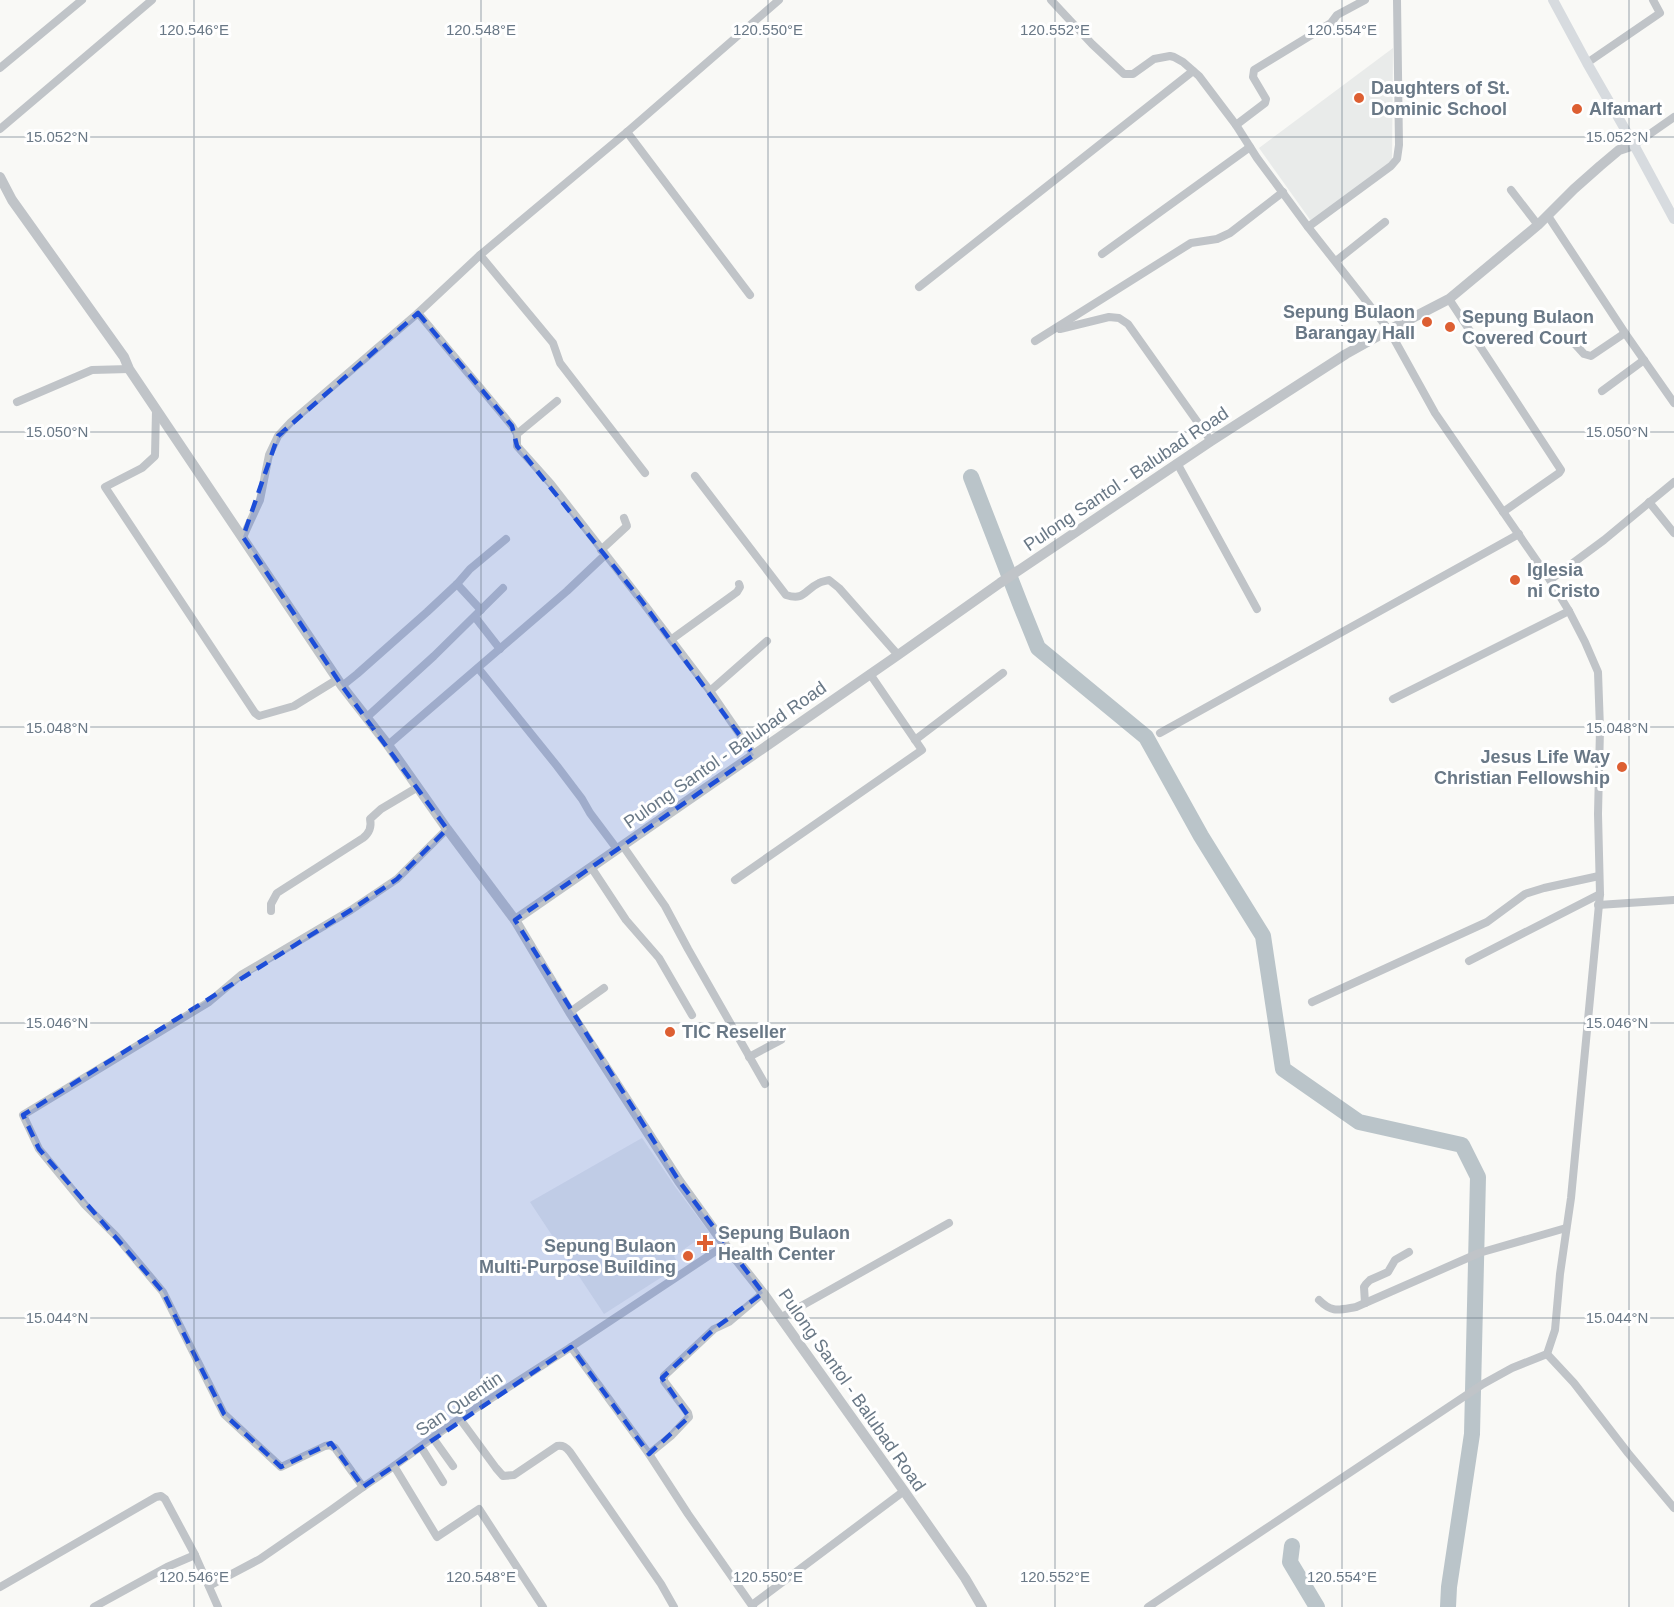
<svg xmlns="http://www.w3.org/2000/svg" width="1674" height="1607" font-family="Arial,sans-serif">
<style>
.built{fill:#e9ebea}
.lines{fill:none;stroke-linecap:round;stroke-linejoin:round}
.river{stroke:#bac4c9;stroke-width:16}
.minor{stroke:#c0c4c8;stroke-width:8}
.tertiary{stroke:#c0c4c8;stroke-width:10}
.secondary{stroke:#d7dbdf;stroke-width:10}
.marked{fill:#1d4ed8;fill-opacity:0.2;stroke:#1d4ed8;stroke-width:4.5;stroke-dasharray:12 8;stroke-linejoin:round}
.ticks{fill:none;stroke:#697886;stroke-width:1.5;stroke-opacity:0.45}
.poi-dot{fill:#dd5f32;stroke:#fff;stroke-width:2}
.labels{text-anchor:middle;stroke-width:6;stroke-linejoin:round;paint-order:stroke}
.poi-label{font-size:18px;font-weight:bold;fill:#697886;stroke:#fff;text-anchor:start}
.street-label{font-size:18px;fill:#697886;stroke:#fff}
.ticks-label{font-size:15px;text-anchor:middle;fill:#697886;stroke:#fff;stroke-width:6;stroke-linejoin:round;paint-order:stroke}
</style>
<rect width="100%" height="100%" fill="#f9f9f6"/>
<!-- built -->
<g class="built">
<polygon points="1393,48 1392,164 1311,221 1259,148"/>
<polygon points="642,1138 676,1188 709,1232 674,1256 679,1266 604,1314 530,1202"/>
</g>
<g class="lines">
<!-- river -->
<g class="river">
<polyline points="971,477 1021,606 1038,648 1146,737 1201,836 1263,936 1283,1069 1359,1122 1462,1145 1478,1177 1472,1434 1449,1587 1448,1607"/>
<polyline points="1292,1546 1290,1562 1317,1607"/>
</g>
<!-- minor -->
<g class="minor">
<polyline points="1051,0 1092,44 1124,74 1133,74 1154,59 1170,56 1174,57 1183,62 1199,76 1236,125 1257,158 1308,227 1389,330 1435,413 1550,580 1569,611 1585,642 1598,672 1600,729 1598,814 1600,894 1571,1198 1560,1274 1555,1330 1547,1354 1512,1368 1483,1384 1148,1607"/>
<polyline points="1587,63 1660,13 1653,0"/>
<polyline points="0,68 82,0"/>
<polyline points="1236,125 1265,103 1266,99 1253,77 1254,70 1331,23 1337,15 1365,0"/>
<polyline points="0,129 152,0"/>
<polyline points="627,132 750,295"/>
<polyline points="1634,145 1674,117"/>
<polyline points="1511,190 1538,225"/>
<polyline points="1548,216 1625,333 1674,403"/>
<polyline points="1308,227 1391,166 1397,159 1399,145 1397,0"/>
<polyline points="1102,254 1250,147"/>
<polyline points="480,255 553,343 560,363 645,473"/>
<polyline points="1336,261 1385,222"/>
<polyline points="919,287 1193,71"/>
<polyline points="1449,299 1561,470 1559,473 1503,512"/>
<polyline points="418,313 512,426 517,434 517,446 551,484 641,600 710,691 754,755"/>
<polyline points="1060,329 1109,317 1119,318 1128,324 1211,441"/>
<polyline points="1035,341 1191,243 1217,239 1230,233 1283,192"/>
<polyline points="1574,343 1584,354 1591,356 1625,333"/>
<polyline points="1602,391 1644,360"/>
<polyline points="17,402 92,370 129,369"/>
<polyline points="156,410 155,456 142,468 105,487 255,713 259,716 294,706 338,679"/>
<polyline points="517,434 557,401"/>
<polyline points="1177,463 1257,609"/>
<path d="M695,476L786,595C805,601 804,590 819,583C822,581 826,581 829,580L839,588L898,655"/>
<polyline points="1649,502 1674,533"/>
<polyline points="243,537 260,500 269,455 278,436 291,422 418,313 480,255 627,132 779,0"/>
<polyline points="601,550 627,526 624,518"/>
<polyline points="1550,580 1604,540 1674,482"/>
<polyline points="457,584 481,610"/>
<polyline points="475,617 500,649"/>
<polyline points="672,639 737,592 740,587 739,584"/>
<polyline points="478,668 557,766 582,799 590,813 617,849"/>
<polyline points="342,686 357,674 427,612 457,584 470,569 506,539"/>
<polyline points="710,691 767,641"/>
<polyline points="1393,699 1569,611"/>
<polyline points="367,717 434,656 503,588"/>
<polyline points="1160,733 1519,534"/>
<polyline points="915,740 1003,673"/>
<polyline points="388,745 567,591 605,555"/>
<polyline points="623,846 665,906 688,949 765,1084"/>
<polyline points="591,867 626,920 659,958 692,1015"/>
<polyline points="735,880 922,750 870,674"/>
<polyline points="1598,905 1674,900"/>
<path d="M271,911V904L277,893L363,838C369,833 372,828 370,819L381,809L418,787"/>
<polyline points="1469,961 1600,894"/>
<polyline points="1312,1002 1487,922 1525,894 1544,888 1599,876"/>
<polyline points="570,1012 604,988"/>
<polyline points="749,1057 781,1040"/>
<path d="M1319,1300C1332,1313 1338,1310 1356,1307L1479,1253L1566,1228"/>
<polyline points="1365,1303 1364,1287 1366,1284 1370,1280 1388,1272 1395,1260 1409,1252"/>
<polyline points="780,1318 949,1223"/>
<polyline points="571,1347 649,1454 688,1514 753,1607"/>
<polyline points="1547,1354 1574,1383 1628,1453 1674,1508"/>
<path d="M460,1419L496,1468L503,1476L514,1475L557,1446C563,1445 566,1447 570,1452L661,1584L674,1607"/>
<polyline points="433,1438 453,1466"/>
<polyline points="421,1447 443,1482"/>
<polyline points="649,1454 671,1436 689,1417 688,1413 664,1381 664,1376 714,1329 729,1322 763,1293"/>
<polyline points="394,1466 437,1537 479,1509 543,1607"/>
<polyline points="363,1487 335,1448 330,1445 325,1446 281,1467 224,1414 163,1292 116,1236 85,1205 39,1149 23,1115 209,1002 241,975 351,910 397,879 447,829"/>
<polyline points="209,1586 260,1559 331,1510 363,1487 394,1466 450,1425 571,1347 725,1245"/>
<polyline points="0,1587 156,1497 161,1496 165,1499 195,1555 218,1607"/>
<polyline points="752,1605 904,1491"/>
<polyline points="94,1607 167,1567 195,1555"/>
</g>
<!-- tertiary -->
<g class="tertiary">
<polyline points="0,177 12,200 124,357 129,369 342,686 388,745 447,829 515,920 570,1012 679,1181 725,1245 763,1293 904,1491 965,1578 982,1607"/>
<polyline points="515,920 898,655 1000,583 1211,441 1346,354 1389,330 1449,299 1538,225 1574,189 1600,166 1619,150 1634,145"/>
</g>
<!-- secondary -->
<polyline class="secondary" points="1553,0 1587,63 1634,145 1674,219"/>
</g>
<!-- marked area -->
<path class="marked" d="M418,313L512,426L517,446L641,600L754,755L515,920L679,1181L763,1293L714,1329L662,1378L689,1417L649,1454L571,1347L363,1487L331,1443L281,1467L224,1414L163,1292L39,1149L23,1115L351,910L397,879L447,829L342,686L243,537L278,436Z"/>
<!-- ticks -->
<path class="ticks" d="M194,0V1607M481,0V1607M768,0V1607M1055,0V1607M1342,0V1607M1629,0V1607M0,137H1674M0,432H1674M0,727H1674M0,1023H1674M0,1318H1674"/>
<!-- markers -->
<g class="poi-dot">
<circle cx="1359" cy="98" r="6"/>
<circle cx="1577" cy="109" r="6"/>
<circle cx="1427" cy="322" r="6"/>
<circle cx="1450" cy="327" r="6"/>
<circle cx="1515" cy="580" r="6"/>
<circle cx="1622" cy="767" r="6"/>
<circle cx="670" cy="1032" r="6"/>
<path d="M702 1234h6v6h6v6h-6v6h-6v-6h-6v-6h6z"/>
<circle cx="688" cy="1256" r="6"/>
</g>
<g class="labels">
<!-- poi labels -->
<g class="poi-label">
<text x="1371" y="94">Daughters of St.<tspan x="1371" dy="21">Dominic School</tspan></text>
<text x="1589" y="115">Alfamart</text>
<text x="1415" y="318" text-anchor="end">Sepung Bulaon<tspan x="1415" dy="21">Barangay Hall</tspan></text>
<text x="1462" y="323">Sepung Bulaon<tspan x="1462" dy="21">Covered Court</tspan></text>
<text x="1527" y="576">Iglesia<tspan x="1527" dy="21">ni Cristo</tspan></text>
<text x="1610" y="763" text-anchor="end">Jesus Life Way<tspan x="1610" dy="21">Christian Fellowship</tspan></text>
<text x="682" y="1038">TIC Reseller</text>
<text x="718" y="1239">Sepung Bulaon<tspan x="718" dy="21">Health Center</tspan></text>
<text x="676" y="1252" text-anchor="end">Sepung Bulaon<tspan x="676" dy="21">Multi-Purpose Building</tspan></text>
</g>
<!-- street labels -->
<g class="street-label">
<text transform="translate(1126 479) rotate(-34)" y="6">Pulong Santol - Balubad Road</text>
<text transform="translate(725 755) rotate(-35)" y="6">Pulong Santol - Balubad Road</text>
<text transform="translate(852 1390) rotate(55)" y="6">Pulong Santol - Balubad Road</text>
<text transform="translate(459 1404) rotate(-34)" y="6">San Quentin</text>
</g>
</g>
<g class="ticks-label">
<text x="194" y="35">120.546°E</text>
<text x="481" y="35">120.548°E</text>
<text x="768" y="35">120.550°E</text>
<text x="1055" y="35">120.552°E</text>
<text x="1342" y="35">120.554°E</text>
<text x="57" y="142">15.052°N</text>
<text x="1617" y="142">15.052°N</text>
<text x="57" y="437">15.050°N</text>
<text x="1617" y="437">15.050°N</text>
<text x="57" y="733">15.048°N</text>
<text x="1617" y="733">15.048°N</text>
<text x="57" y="1028">15.046°N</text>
<text x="1617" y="1028">15.046°N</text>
<text x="57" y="1323">15.044°N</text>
<text x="1617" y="1323">15.044°N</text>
<text x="194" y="1582">120.546°E</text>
<text x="481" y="1582">120.548°E</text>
<text x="768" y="1582">120.550°E</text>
<text x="1055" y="1582">120.552°E</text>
<text x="1342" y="1582">120.554°E</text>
</g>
</svg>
